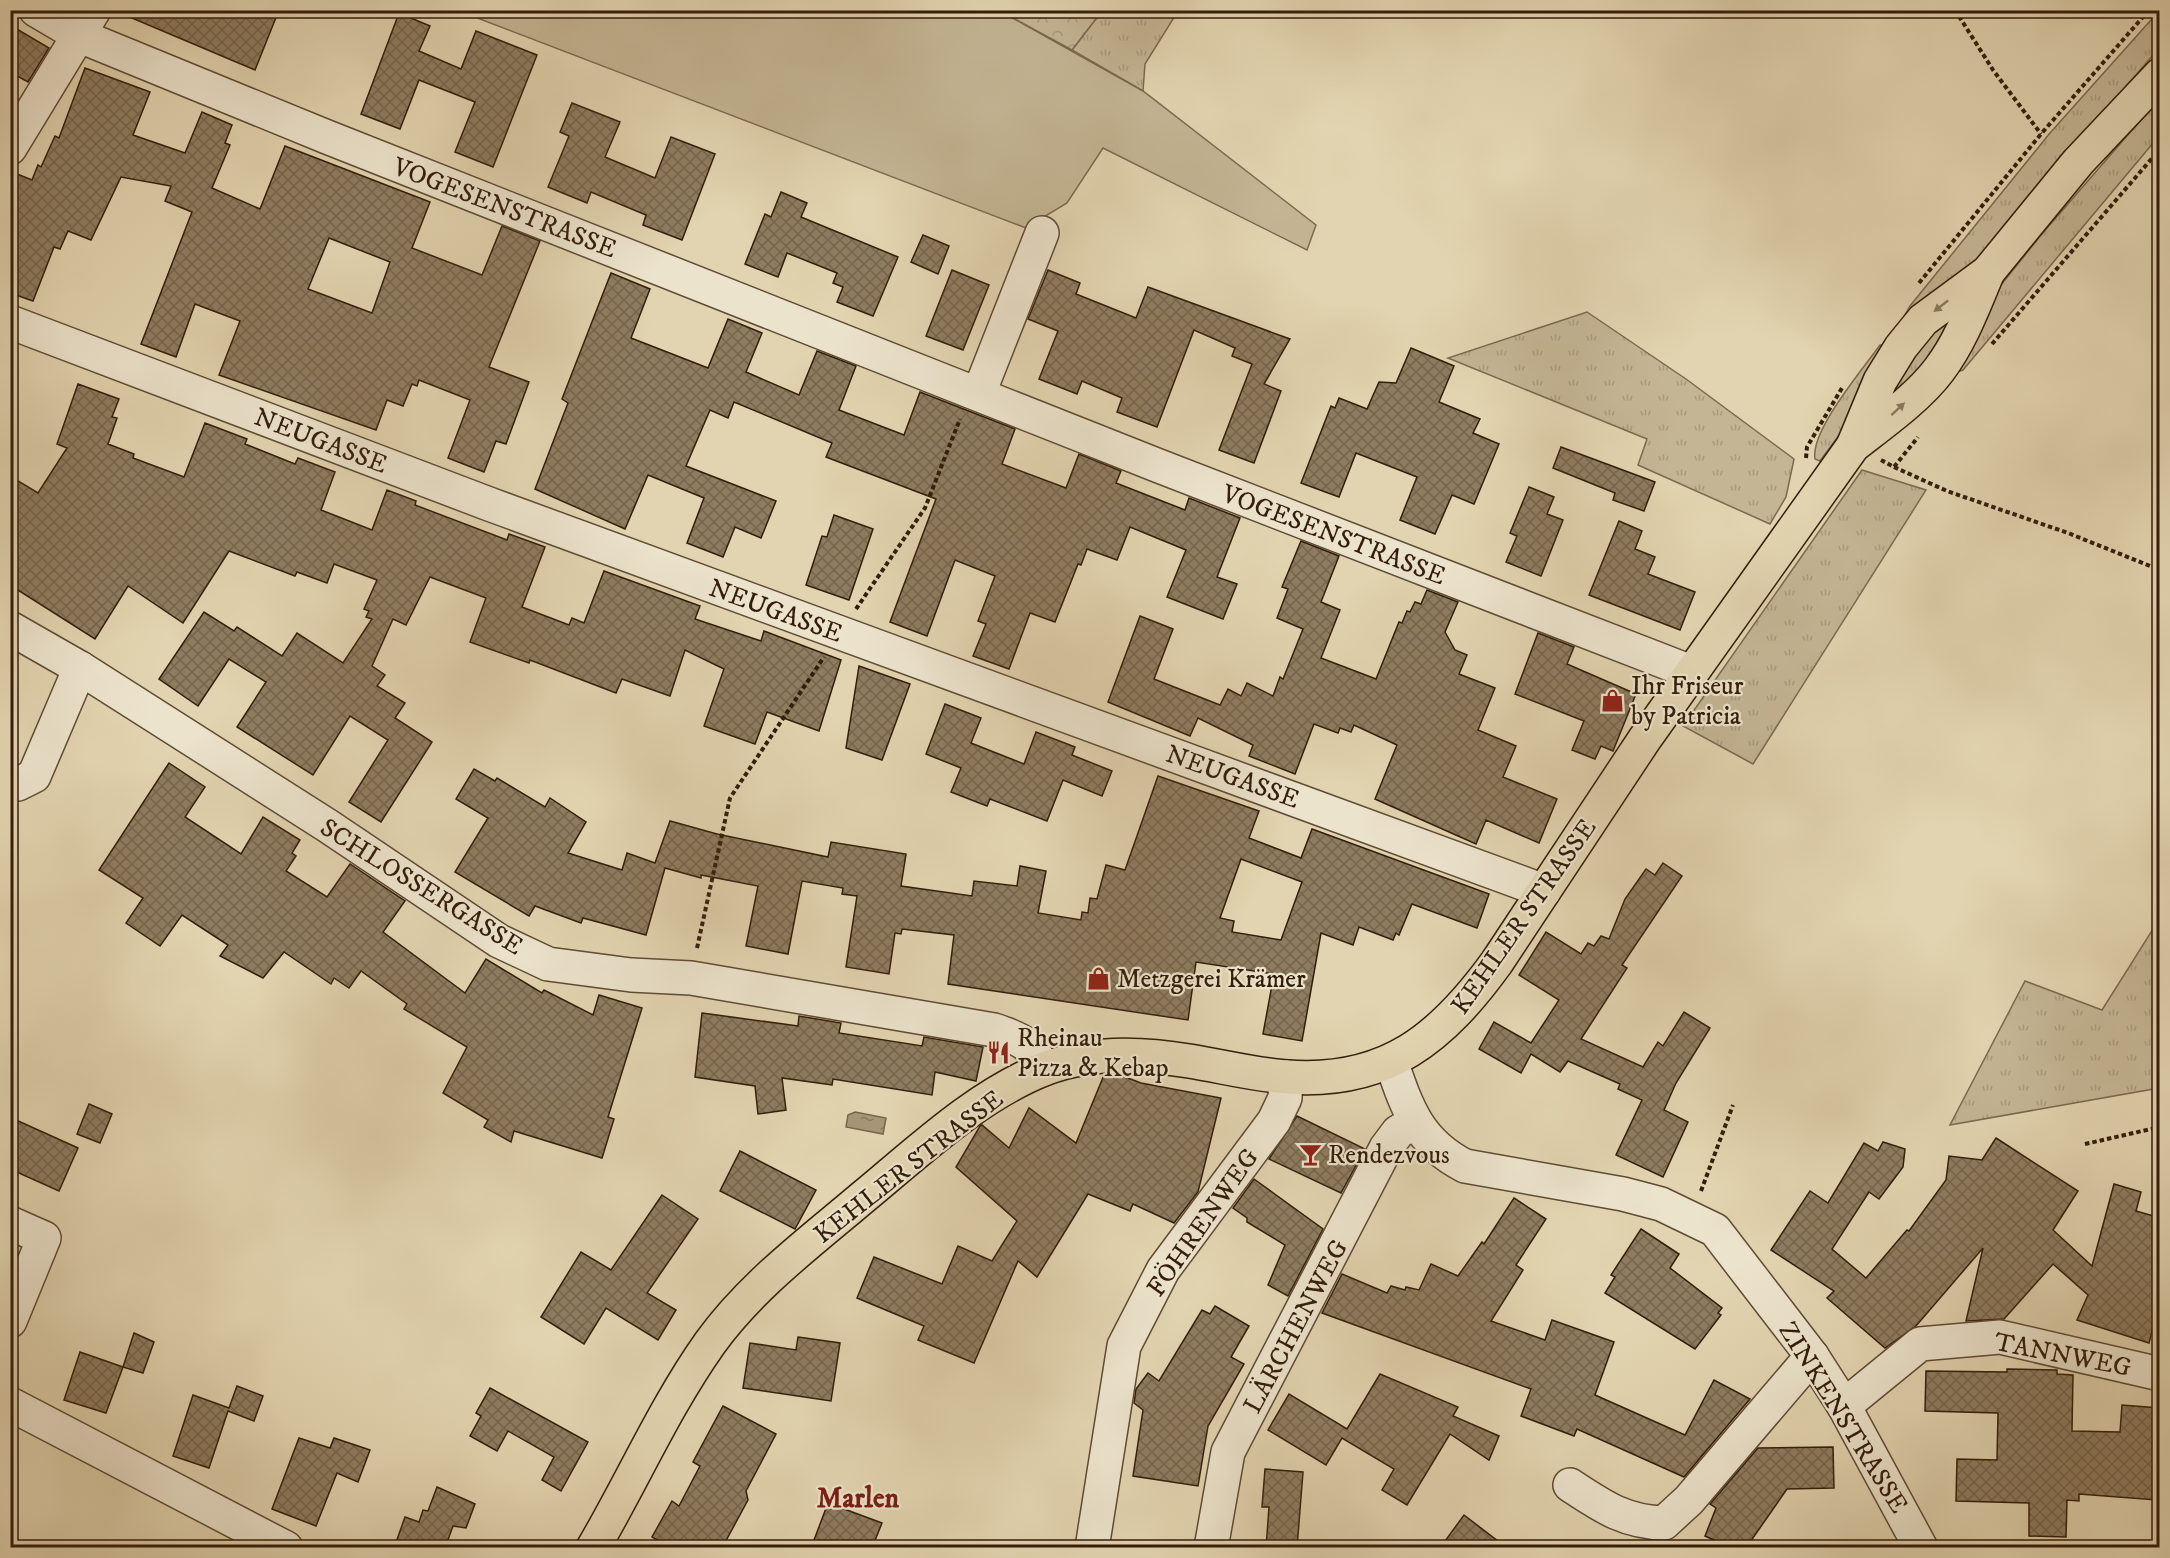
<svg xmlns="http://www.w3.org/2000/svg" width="2170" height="1558" font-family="'IM FELL DW Pica',serif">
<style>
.grass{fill:url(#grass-tufts);stroke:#7c694f;stroke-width:1.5}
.forest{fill:url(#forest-crowns);stroke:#7c694f;stroke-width:1.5}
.green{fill:#c4b594;stroke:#7c694f;stroke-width:1.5}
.water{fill:url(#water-ripples);stroke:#78664c;stroke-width:1.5}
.building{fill:url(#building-cross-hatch);stroke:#331d0a;stroke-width:1.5;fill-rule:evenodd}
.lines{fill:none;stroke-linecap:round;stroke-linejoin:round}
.minor-casing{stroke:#5f4b34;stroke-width:36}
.major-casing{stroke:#331d0a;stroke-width:36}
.path{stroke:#331d0a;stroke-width:4;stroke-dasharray:4.5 3;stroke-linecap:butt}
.minor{stroke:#ece3cc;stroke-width:33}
.major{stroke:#e2d4b0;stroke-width:33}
.oneway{fill:#8a785d}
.labels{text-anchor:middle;stroke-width:4.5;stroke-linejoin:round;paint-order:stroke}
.street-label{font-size:26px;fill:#331d0a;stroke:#ece3cc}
.poi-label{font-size:26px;fill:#331d0a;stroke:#ece3cc;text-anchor:start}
.quarter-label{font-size:28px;font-weight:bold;fill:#7a1f14;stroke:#ece3cc}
</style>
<defs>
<pattern id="grass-tufts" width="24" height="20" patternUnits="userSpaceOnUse" patternTransform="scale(1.5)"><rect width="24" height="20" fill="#c4b594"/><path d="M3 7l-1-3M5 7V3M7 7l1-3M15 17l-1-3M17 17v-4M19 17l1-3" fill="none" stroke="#a99b7e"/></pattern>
<pattern id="forest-crowns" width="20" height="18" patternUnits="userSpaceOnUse" patternTransform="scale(1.5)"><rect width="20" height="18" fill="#c4b594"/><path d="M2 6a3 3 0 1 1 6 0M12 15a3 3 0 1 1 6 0" fill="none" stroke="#a99b7e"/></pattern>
<pattern id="water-ripples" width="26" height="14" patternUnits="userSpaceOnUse" patternTransform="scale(1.5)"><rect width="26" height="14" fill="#a69678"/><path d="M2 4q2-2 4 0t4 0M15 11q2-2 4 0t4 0" fill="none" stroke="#887a61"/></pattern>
<pattern id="building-cross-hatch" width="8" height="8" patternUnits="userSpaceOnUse" patternTransform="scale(1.5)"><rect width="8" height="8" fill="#8e7c60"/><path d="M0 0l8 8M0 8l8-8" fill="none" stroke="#75654d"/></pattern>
</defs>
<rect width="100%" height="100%" fill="#e2d4b0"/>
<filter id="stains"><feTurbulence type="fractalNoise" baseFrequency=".00333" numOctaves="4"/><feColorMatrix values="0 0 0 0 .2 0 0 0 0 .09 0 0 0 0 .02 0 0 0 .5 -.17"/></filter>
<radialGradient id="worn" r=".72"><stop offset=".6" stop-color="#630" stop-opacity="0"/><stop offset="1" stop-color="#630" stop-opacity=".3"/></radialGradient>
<!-- grass -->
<g class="grass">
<polygon points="1102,11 1178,11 1145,64 1143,91 1072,50"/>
<polygon points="2159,11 2159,48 1958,282 1902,320 1910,306 2050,133"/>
<polygon points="2159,99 2159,136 1963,370 1953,373 1993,295 2041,235"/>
<polygon points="1587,312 1686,379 1794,459 1786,497 1770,524 1638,465 1647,439 1448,358"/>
<polygon points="1964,312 1889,407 1889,388 1921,337"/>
<path d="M1880,345L1891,346L1854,415L1820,461L1815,459C1810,431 1863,369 1880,345Z"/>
<polygon points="1862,470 1926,490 1753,764 1683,726"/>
<polygon points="2158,921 2159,1088 1950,1125 2025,981 2102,1010"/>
</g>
<!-- forest -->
<polygon class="forest" points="1000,11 1102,10 1102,11 1072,50"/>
<!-- green -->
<polygon class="green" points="459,11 1000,11 1143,91 1316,225 1307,250 1103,148 1067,203 1026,228"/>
<!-- water -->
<polygon class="water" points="855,1112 886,1118 883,1134 846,1127 848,1115"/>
<!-- building -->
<g class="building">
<polygon points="113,10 279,10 255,70"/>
<polygon points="399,13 430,26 419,51 461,69 476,31 537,55 493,167 455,152 475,102 419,80 400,129 361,114"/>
<polygon points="10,25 49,48 28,82 10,72"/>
<path d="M85,68L150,92L133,135L185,153L202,112L232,125L225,143L230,145L212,188L260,209L285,146L430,202L412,248L482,275L502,226L540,241L489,367L529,382L506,444L496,441L484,472L448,458L470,400L419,380L417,386L412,384L403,406L387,400L376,430L219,375L240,321L195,304L176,357L141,344L192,212L165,201L171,186L121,177L91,240L68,231L60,249L54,247L33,301L10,293V171L32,180L38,165L41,167L55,136L59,138ZM329,238L390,262L372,313L308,289Z"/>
<polygon points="572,103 620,122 605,157 655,178 671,137 715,154 682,240 643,225 646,215 591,192 587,203 548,187 569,136 560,132"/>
<polygon points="781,192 807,203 801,217 898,257 873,316 837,302 843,287 833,283 837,273 787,253 778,277 745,264 765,214 771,217"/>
<polygon points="923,235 949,246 938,274 911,262"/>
<polygon points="952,270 989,285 963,350 926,336"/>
<polygon points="1048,270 1080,283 1076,294 1136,318 1148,287 1290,339 1264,384 1281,391 1254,463 1219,450 1252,364 1232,356 1235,348 1194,330 1157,427 1117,412 1122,398 1082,381 1077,394 1039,379 1058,331 1028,319"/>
<polygon points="611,273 650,289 631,338 708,368 728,319 762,333 746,372 799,395 817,351 856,366 839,410 904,435 920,392 1015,429 1002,464 1066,488 1079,454 1121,471 1116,483 1185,510 1189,498 1240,518 1217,577 1237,584 1223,619 1167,597 1186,550 1130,527 1117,560 1087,549 1081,565 1078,564 1055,622 1030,613 1009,669 973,656 986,624 978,621 995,576 955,560 927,636 890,622 936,499 826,457 832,443 734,402 728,418 710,410 686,466 776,501 761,538 735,527 723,557 687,543 704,498 648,475 625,529 535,489 568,403 562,399"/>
<polygon points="1411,348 1454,366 1439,402 1480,419 1473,433 1499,444 1474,504 1452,495 1435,534 1400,520 1417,477 1356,453 1339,497 1301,483 1331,406 1335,408 1339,398 1367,409 1379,382 1396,383"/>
<polygon points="78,384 119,399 112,417 117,418 108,444 134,454 133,458 184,477 205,423 247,439 245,444 295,464 298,458 335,472 321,510 372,530 387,490 416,501 415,505 507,540 509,534 545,547 522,607 569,625 572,618 584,623 604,571 700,606 695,619 761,641 764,631 841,660 819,731 767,712 755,744 704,726 724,669 685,650 670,696 622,679 616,693 530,660 529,663 470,642 486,598 430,577 406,625 393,619 372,666 385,675 377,686 405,703 395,718 432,742 381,822 349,802 388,740 350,716 313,775 237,727 266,682 229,659 198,706 159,679 204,612 234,631 237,627 282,656 297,633 343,663 372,619 366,617 369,611 364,609 377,580 334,564 327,583 297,572 295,576 229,551 183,623 128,586 95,639 10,585 10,476 38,493 67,448 57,444"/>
<polygon points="1561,447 1655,482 1644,511 1613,500 1615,493 1553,468"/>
<polygon points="1529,487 1554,497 1547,514 1563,520 1541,576 1506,562 1517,536 1510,533"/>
<polygon points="834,515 873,529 849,600 806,585 822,536 827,537"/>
<polygon points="1619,521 1642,531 1635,549 1655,557 1648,574 1695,592 1680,630 1589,595"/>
<polygon points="1301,541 1339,556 1321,602 1340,610 1321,658 1376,679 1399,622 1402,623 1407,611 1410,612 1415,602 1421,604 1427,590 1458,602 1445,632 1455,650 1467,655 1459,674 1495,688 1478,730 1516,746 1503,777 1557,799 1539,843 1486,820 1476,844 1375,799 1397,745 1354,725 1351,732 1340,728 1338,733 1314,724 1295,774 1249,756 1253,745 1198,718 1190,736 1108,702 1140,616 1173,629 1154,679 1220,705 1228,689 1241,696 1247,683 1273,696 1280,677 1283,679 1303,629 1277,618 1288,589 1282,587"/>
<polygon points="1538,633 1574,647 1567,664 1636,694 1613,751 1601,746 1595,759 1572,750 1584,721 1515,694"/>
<polygon points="859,666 910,684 882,760 846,748"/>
<polygon points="945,704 981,718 971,743 1024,764 1036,732 1075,747 1072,755 1112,771 1102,796 1063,780 1047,821 990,799 987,806 951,792 961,768 926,754"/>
<polygon points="169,763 205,787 185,817 241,854 263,817 300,840 292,853 296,856 286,871 327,897 350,864 405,901 383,932 465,993 486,959 542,993 544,990 593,1015 599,995 642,1008 608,1117 614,1119 602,1158 514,1131 511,1142 484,1127 488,1120 443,1093 467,1047 404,1009 407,1004 361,971 349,988 334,978 331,984 284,952 263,978 220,956 228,945 182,915 160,946 126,923 143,898 99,870"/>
<path d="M474,769L495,781L497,778L545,807L550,798L586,822L568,853L622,870L627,853L655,863L670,821L717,834L828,857L831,842L906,854L901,886L972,896L974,881L1017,886L1020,866L1046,871L1038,913L1081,920L1082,912L1088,913L1090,898L1097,899L1106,865L1125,870L1158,776L1259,811L1249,838L1301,858L1312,829L1489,894L1477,928L1412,904L1399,935L1396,933L1393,940L1359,927L1353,945L1321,933L1302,1041L1263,1034L1274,974L1196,962L1188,1020L948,984L954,935L902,929L901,934L895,933L889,974L846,967L857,896L842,894L843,888L802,881L788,954L746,946L758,886L701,875V878L665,868L646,935L583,918L581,923L535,906L529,916L455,872L488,818L456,799ZM1241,859L1302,882L1281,940L1232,932L1234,921L1220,918Z"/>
<polygon points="1663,863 1682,876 1622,965 1627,968 1581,1039 1643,1067 1658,1042 1663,1046 1684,1012 1710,1028 1676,1083 1664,1110 1688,1122 1663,1177 1616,1155 1642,1100 1618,1089 1620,1084 1568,1061 1560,1072 1531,1054 1521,1073 1479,1049 1494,1022 1531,1043 1559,1000 1519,975 1546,932 1581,954 1588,943 1594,946 1601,936 1609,939 1625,899 1646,869 1655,875"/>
<polygon points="702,1013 798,1026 799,1016 841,1023 839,1033 922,1046 924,1037 983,1047 976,1081 935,1072 932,1095 833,1079 832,1085 782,1078 786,1110 758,1114 755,1086 695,1077"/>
<polygon points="1117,1074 1141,1083 1221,1098 1198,1192 1174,1223 1133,1204 1130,1211 1088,1194 1037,1277 1018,1261 974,1363 918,1340 924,1326 857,1298 874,1257 942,1284 958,1246 992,1261 1017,1221 956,1167 980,1126 982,1125 1009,1148 1029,1108 1076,1143 1104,1075"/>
<polygon points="89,1104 112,1114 100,1143 77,1134"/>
<polygon points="1297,1116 1365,1149 1341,1193 1269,1159"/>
<polygon points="16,1120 78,1148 59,1191 10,1169 10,1132"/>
<polygon points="1996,1138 2078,1191 2053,1230 2092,1266 2114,1184 2141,1192 2136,1211 2157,1217 2154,1229 2160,1230 2160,1301 2149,1343 2077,1320 2088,1295 2053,1264 2004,1319 1966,1321 1983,1248 1916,1326 1885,1348 1827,1298 1834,1291 1771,1250 1810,1191 1828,1203 1864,1143 1878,1151 1883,1142 1905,1149 1903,1167 1879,1199 1869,1192 1832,1249 1866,1278 1907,1230 1909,1231 1946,1180 1949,1156 1982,1160"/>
<polygon points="740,1151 816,1190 795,1229 720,1191"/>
<polygon points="1254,1179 1323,1229 1288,1296 1268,1285 1285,1245 1247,1222 1247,1218 1233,1208"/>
<polygon points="662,1195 698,1219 647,1293 676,1310 658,1340 606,1308 584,1344 541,1317 581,1252 611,1270"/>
<polygon points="1514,1198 1546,1219 1516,1265 1523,1270 1491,1321 1545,1340 1552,1320 1614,1342 1595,1395 1685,1435 1714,1380 1750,1399 1684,1477 1577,1429 1574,1436 1521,1416 1531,1389 1322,1313 1342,1274 1387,1293 1391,1286 1405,1290 1406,1287 1419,1290 1431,1264 1458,1276 1482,1242 1484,1244"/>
<polygon points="1641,1229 1679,1254 1670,1268 1722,1308 1718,1313 1721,1315 1695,1349 1605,1293 1615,1277 1611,1275"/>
<polygon points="1215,1306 1249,1326 1231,1357 1244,1364 1208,1426 1198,1486 1133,1476 1143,1410 1134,1403 1136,1389 1148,1373 1159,1381 1202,1310 1210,1314"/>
<polygon points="134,1333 154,1342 143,1373 123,1367"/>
<polygon points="798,1337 840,1343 831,1401 743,1388 750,1343 796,1350"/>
<polygon points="80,1352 123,1367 106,1413 64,1400"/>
<polygon points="2007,1369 2057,1370 2057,1374 2073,1375 2072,1431 2120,1432 2122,1405 2160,1408 2157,1500 2079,1494 2079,1501 2067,1500 2066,1537 2029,1536 2029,1503 1956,1501 1957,1459 1997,1460 1998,1413 1925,1411 1926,1371 2007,1372"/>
<polygon points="1380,1374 1458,1407 1453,1416 1499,1436 1489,1460 1450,1434 1407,1505 1382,1490 1394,1469 1342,1438 1326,1465 1268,1430 1289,1394 1347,1429"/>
<polygon points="237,1386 263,1396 254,1421 228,1411 209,1468 173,1456 193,1395 229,1408"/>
<polygon points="490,1388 588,1442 561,1491 542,1480 554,1457 508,1431 497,1451 470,1436 481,1416 476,1413"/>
<polygon points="723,1406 776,1434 746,1491 748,1500 722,1548 671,1548 652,1537 672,1501 679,1506 700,1466 693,1462"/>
<polygon points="299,1438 330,1448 334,1438 370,1450 358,1482 337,1473 316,1526 272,1509"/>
<polygon points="1833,1447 1834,1488 1787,1489 1746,1548 1732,1548 1705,1536 1716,1508 1710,1504 1758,1448"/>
<polygon points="1265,1469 1303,1472 1297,1548 1266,1548 1269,1507 1262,1507"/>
<polygon points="437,1487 475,1504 466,1528 453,1526 445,1548 394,1548 405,1517 419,1522 423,1510 428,1511"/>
<polygon points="828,1503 882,1523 872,1548 811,1548"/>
<polygon points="1464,1515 1507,1548 1440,1548"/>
</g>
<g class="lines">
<defs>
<g id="minor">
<polyline points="36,10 80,36 327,137 1159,466 1691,672"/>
<polyline points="10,148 94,10"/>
<polyline points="10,322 489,504 1544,891"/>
<polyline points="979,393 1042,233"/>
<path d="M10,628L80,668L328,826L499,941L548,964L631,975L691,978L994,1030C1021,1039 1031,1043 1044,1069"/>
<polyline points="10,780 18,784 34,776 80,668"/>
<path d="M1391,1061C1407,1108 1418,1142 1465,1166L1623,1194L1661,1204L1715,1230L1812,1356L1844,1406L1921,1548"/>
<polyline points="10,1223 44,1238 10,1321"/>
<polyline points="10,1404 286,1548"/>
<polyline points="1844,1406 1920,1344 2000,1337 2160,1374"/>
<path d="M1570,1485C1602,1506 1624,1522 1664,1523L1689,1500L1812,1356"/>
<polyline points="1092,1548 1124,1346 1163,1270 1274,1121 1285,1098 1286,1077"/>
<polyline points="1211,1548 1228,1452 1386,1148 1398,1132 1415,1122"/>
</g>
<g id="major">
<polyline points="1853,446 1880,381 1901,347 1923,320 1988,272 2078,162 2160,75"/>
<path d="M593,1548C633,1480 664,1408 710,1343C751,1286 809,1243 862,1198C918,1152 976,1096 1044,1069C1090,1051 1142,1053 1189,1061C1221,1066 1255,1075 1288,1077C1387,1084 1442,1038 1497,962L1644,740L1853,446C1881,424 1918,398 1939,370C1961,341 1974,305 1988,272"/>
</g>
</defs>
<!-- minor casing -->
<use href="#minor" class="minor-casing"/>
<!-- major casing -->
<use href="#major" class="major-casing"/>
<!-- path -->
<g class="path">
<polyline points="1955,10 1993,70 2041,134"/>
<polyline points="1919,283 2041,134 2149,10"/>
<polyline points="1992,344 2160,149"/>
<polyline points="1806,458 1807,447 1842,388"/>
<polyline points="1881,460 1894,467 1918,437"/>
<polyline points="1894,467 1947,491 2068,533 2160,570"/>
<polyline points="856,609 925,508 960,419"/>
<polyline points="697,948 730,798 824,657"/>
<polyline points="2085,1144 2160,1127"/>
<polyline points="1701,1191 1733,1105"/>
</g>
<!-- minor -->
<use href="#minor" class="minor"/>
<!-- major -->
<use href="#major" class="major"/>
</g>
<!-- one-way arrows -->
<defs><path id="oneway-solid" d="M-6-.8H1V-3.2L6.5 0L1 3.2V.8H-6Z" transform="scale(1.5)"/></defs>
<g class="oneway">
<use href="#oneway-solid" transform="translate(1941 306) rotate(142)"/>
<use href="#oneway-solid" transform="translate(1898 409) rotate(-43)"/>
</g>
<!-- icons -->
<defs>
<symbol id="shop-bare" viewBox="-9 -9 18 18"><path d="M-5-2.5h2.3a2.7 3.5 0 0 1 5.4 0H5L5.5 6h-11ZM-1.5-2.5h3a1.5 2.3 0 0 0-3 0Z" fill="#8f2418" stroke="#ece3cc" stroke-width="2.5" paint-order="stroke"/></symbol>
<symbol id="restaurant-bare" viewBox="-9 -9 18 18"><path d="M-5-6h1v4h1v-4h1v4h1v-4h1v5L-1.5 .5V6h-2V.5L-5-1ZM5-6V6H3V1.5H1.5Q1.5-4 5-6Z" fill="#8f2418" stroke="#ece3cc" stroke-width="2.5" paint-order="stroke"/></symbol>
<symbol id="bar-bare" viewBox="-9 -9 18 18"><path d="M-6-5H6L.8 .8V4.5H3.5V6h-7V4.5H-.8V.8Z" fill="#8f2418" stroke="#ece3cc" stroke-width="2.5" paint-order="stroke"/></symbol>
</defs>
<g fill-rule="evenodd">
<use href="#shop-bare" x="1596" y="684" width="33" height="33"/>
<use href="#shop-bare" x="1082" y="962" width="33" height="33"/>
<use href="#restaurant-bare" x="982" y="1036" width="33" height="33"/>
<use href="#bar-bare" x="1294" y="1138" width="33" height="33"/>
</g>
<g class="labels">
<!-- street labels -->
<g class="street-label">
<text transform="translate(505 207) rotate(21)" y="9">VOGESENSTRASSE</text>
<text transform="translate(321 440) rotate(21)" y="9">NEUGASSE</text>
<text transform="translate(1334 534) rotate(21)" y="9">VOGESENSTRASSE</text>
<text transform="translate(776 610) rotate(20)" y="9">NEUGASSE</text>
<text transform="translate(1233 776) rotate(20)" y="9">NEUGASSE</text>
<text transform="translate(422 886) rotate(32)" y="9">SCHLOSSERGASSE</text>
<text transform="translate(1523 916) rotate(-55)" y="9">KEHLER STRASSE</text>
<text transform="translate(908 1166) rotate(-38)" y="9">KEHLER STRASSE</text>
<text transform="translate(1202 1222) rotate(-55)" y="9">FÖHRENWEG</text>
<text transform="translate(1295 1326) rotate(-62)" y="9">LÄRCHENWEG</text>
<text transform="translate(2063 1354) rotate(11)" y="9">TANNWEG</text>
<text transform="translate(1844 1417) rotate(58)" y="9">ZINKENSTRASSE</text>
</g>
<!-- poi labels -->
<g class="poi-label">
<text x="1631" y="694">Ihr Friseur<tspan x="1631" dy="30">by Patricia</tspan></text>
<text x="1117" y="987">Metzgerei Krämer</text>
<text x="1017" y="1046">Rheinau<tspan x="1017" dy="30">Pizza &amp; Kebap</tspan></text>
<text x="1328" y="1163">Rendezvous</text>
</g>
<!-- quarter labels -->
<g class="quarter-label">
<text x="858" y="1507">Marlen</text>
</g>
</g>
<!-- margin -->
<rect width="2170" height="1558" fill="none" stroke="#e2d4b0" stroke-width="36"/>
<rect x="12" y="12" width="2146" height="1534" fill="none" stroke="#331d0a" stroke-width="3"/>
<rect x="18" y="18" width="2134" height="1522" fill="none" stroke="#331d0a" stroke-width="1.5"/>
<rect width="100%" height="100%" filter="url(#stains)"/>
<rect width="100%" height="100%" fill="url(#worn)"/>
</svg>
